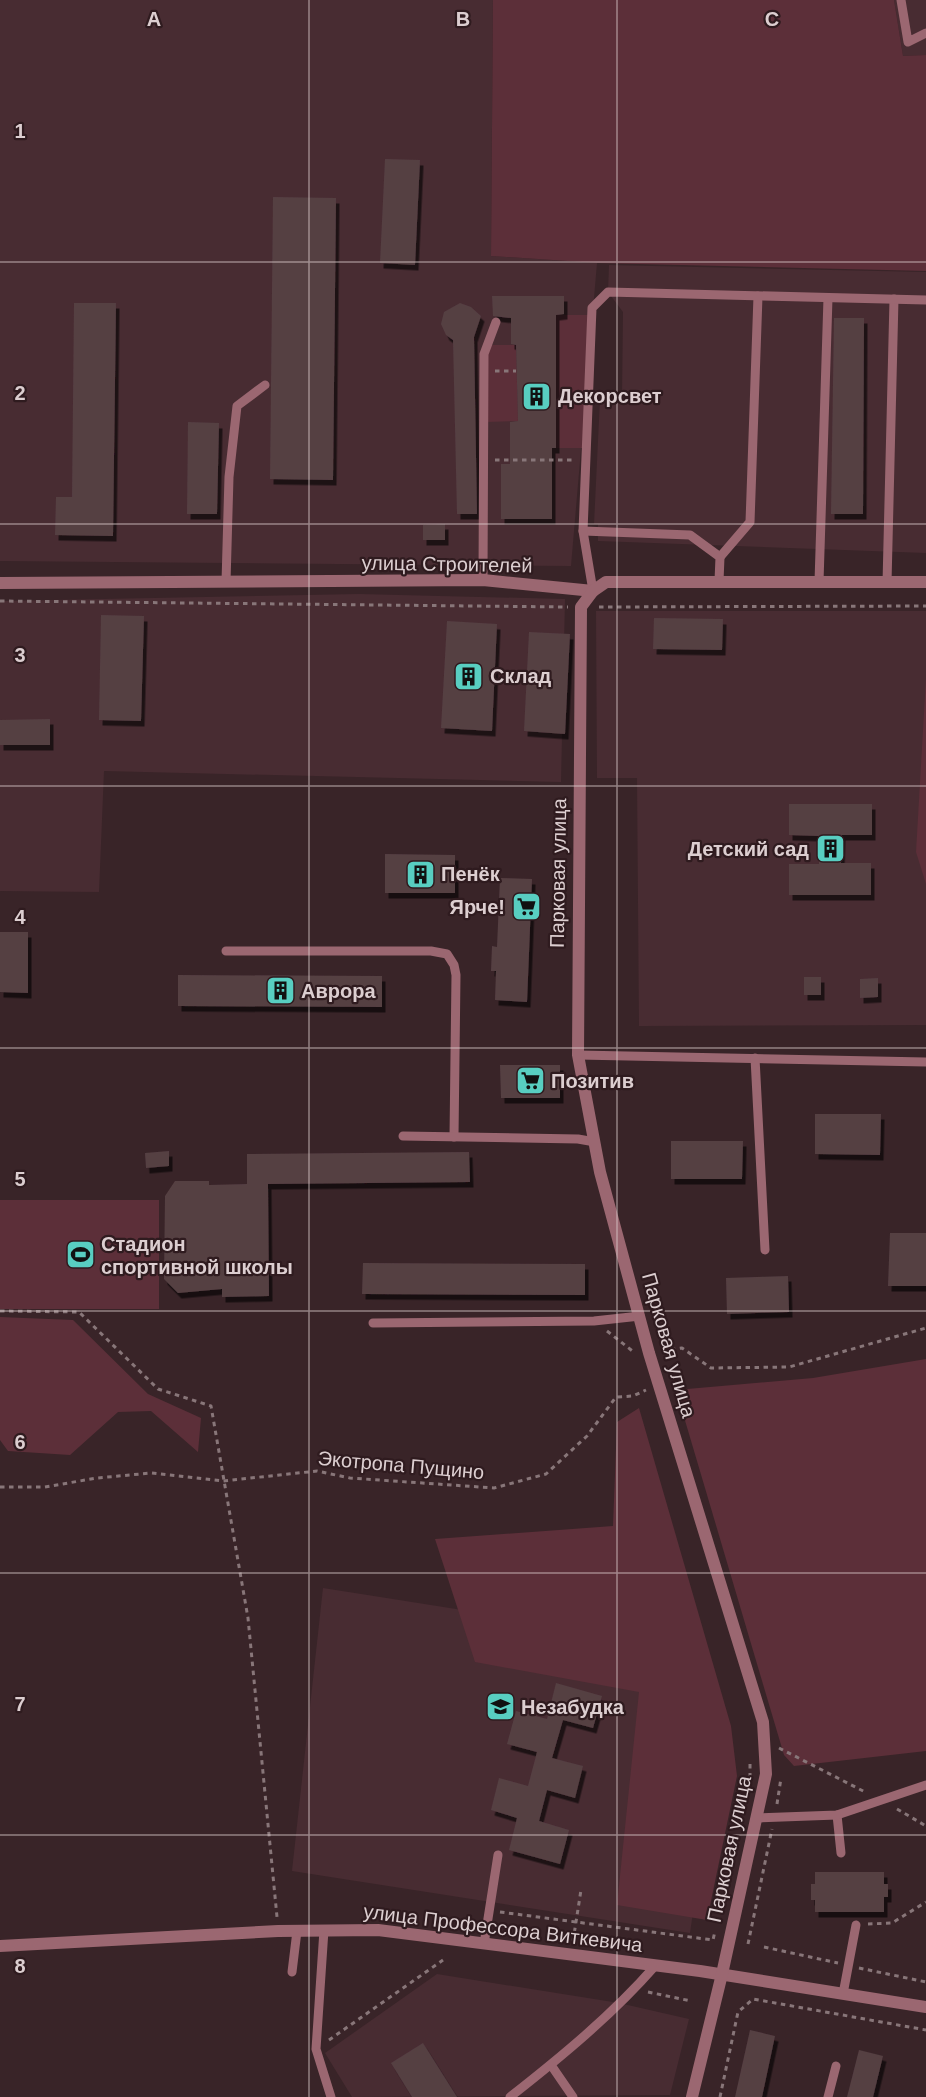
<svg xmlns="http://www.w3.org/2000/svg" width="926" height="2097" font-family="Arial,sans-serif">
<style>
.built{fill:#482c32}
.green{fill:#5c2f39}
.building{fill:#553f43;filter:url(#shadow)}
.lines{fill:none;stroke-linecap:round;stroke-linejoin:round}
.path{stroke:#887679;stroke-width:3;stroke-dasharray:4.5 4.5;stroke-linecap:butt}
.lane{stroke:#9b6771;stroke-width:9}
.street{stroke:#9b6771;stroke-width:12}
.grid{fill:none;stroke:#dcced0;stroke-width:1.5;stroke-opacity:0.55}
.labels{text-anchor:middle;stroke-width:4.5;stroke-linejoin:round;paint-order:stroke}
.poi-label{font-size:20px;font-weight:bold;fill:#dcced0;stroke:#2f1b1f;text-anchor:start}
.street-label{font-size:20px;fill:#dcced0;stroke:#2f1b1f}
.grid-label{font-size:20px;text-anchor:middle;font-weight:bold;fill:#dcced0;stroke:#2f1b1f;stroke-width:4.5;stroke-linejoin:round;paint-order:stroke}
</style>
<defs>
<filter id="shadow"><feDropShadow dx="3.5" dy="5.5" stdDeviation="0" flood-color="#0009"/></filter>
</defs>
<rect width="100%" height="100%" fill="#392428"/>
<!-- built -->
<g class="built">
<polygon points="0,0 493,0 491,256 597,263 571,566 0,561"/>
<polygon points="894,0 926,0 926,55 903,56"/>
<polygon points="609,265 926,272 926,553 598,541 598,524 594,524 600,399 622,397 623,312 608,292"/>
<polygon points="359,594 565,599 561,782 104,771 99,892 0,891 0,601"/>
<polygon points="596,611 926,611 926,1025 639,1026 637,778 597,778"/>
<polygon points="323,1588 665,1642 713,1773 690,1933 292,1871"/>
<polygon points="437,1974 619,2003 689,2019 670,2095 352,2097 325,2053"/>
</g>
<!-- green -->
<g class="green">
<polygon points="493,0 894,0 903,56 926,55 926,271 597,263 491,256"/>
<rect x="556" y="315" width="32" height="133"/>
<polygon points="485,345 516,345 518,421 487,422"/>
<polygon points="926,678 926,884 916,852"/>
<rect x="0" y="1200" width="159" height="109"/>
<polygon points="0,1317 73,1320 148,1394 201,1418 198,1452 151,1411 118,1412 70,1455 8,1451 0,1440"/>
<polygon points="926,1359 926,1751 794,1766 784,1755 676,1390 813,1378"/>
<polygon points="639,1408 731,1726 737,1776 707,1920 617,1905 639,1692 475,1662 435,1539 613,1526 617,1422"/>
</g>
<!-- building -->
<g class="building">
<polygon points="385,159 420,160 415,265 380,263"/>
<polygon points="273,197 336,198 333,480 270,479"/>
<polygon points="492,296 564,296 564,314 556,315 556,448 552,448 552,519 501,519 501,464 510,464 510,422 518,421 516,345 511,344 511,318 493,316"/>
<polygon points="74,303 116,303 113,536 55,535 56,497 72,497"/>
<polygon points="460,303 471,307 481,316 474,337 477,514 457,514 453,340 446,335 441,324 444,312"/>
<polygon points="834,318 864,318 863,514 831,514"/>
<polygon points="188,422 219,423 217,514 187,514"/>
<polygon points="445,524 445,540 423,540 423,525"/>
<polygon points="101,615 144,616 141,721 99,720"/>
<polygon points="654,618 723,619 722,650 653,649"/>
<polygon points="447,621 497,624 492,731 441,728"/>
<polygon points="529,632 570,634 565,734 524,731"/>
<polygon points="50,719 50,745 0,745 0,720"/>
<polygon points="789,804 872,804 872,835 842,835 841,863 871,863 871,895 789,895 789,864 819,864 819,836 789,835"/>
<polygon points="385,854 455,855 455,893 385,893"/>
<polygon points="500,878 532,879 527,1002 495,1000 496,971 491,971 492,946 497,947"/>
<polygon points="0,932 28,932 28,993 0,992"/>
<polygon points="178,975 382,976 382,1007 178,1006"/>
<rect x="804" y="977" width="17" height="18"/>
<polygon points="878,978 878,997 860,998 860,979"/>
<polygon points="500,1065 560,1065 560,1098 501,1098"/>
<polygon points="815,1114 881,1114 880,1155 815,1154"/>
<polygon points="671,1141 743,1141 742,1179 671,1179"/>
<polygon points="169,1151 169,1166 146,1168 145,1153"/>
<polygon points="469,1152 470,1182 268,1184 269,1296 222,1297 222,1289 178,1293 164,1279 165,1196 175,1181 209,1181 209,1185 247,1184 247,1154"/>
<polygon points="890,1233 926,1233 926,1286 888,1286"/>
<polygon points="363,1263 585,1264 585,1295 362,1294"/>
<polygon points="788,1276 789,1312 727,1314 726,1278"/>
<polygon points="556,1683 602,1696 593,1728 563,1720 552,1758 583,1766 575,1798 547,1790 539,1821 569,1830 560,1864 509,1850 517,1818 491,1810 499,1778 528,1786 537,1752 507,1744 516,1711 547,1719"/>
<polygon points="815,1872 884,1872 884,1884 888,1884 888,1897 884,1897 884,1912 815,1912 815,1900 811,1900 811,1884 815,1884"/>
<polygon points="750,2030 775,2036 762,2097 735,2097"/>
<polygon points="423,2043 457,2097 412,2097 391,2063"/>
<polygon points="859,2050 883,2056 873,2097 847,2097"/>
</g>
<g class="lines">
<!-- path -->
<g class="path">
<polyline points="495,371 516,371"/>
<polyline points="495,460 575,460"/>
<polyline points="0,601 568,607"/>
<polyline points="599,607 926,606"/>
<polyline points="0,1311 79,1312 158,1389 211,1406 248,1618 277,1917"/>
<polyline points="607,1331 635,1353"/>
<polyline points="662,1351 682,1348 711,1368 789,1367 926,1328"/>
<polyline points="0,1487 45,1487 97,1478 151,1473 223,1481 317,1471 350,1478 494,1488 546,1474 587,1436 616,1397 633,1396 646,1390"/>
<polyline points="779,1748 867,1793"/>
<polyline points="750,1764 750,1778"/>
<polyline points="777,1804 781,1778"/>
<polyline points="897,1809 926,1826"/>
<polyline points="500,1912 713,1940 715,1931"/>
<polyline points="868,1924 892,1923 926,1902"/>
<polyline points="573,1941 581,1890"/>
<polyline points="748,1944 772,1829"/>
<polyline points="764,1947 838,1963"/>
<polyline points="859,1968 926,1982"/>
<polyline points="648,1992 691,2001"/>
<polyline points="329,2040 443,1960"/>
<polyline points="720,2097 738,2012 753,1999 926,2030"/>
</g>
<!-- lane -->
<g class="lane">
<polyline points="901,0 908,42 926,33"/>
<polyline points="583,531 690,535 720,557 719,581"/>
<polyline points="720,557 750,522 758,296"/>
<polyline points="483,580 484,354 496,322"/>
<polyline points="226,582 229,477 237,406 265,385"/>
<polyline points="819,582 828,298"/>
<polyline points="887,583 894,299"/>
<polyline points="593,591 583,531 592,308 608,292 926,300"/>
<polyline points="226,951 431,951 447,954 454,965 456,975 454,1137"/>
<polyline points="578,1055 926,1062"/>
<polyline points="755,1058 765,1250"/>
<polyline points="403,1136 578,1139 595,1142"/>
<polyline points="373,1323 594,1321 640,1316"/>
<polyline points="837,1815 841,1853"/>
<polyline points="757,1818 837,1815 926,1785"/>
<polyline points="324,1930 316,2049 331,2097"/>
<polyline points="484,1944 498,1855"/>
<polyline points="292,1972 297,1931"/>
<polyline points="843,1994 856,1925"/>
<polyline points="551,2065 573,2097"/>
<path d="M510,2097C561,2057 612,2015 655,1966"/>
<polyline points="828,2097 836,2066"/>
</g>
<!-- street -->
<g class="street">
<polyline points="0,583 483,580 593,591"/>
<polyline points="0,1946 278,1931 378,1930 700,1971 926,2007"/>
<polyline points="692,2097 722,1974 766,1774 763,1722 649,1353 600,1172 578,1055 581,607 593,591 606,582 926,582"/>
</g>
</g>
<!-- grid -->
<path class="grid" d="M309,0V2097M617,0V2097M0,262H926M0,524H926M0,786H926M0,1048H926M0,1311H926M0,1573H926M0,1835H926"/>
<!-- icons -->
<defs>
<symbol id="building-square" viewBox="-11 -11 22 22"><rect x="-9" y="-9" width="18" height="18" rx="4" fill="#58cec1" stroke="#2f1b1f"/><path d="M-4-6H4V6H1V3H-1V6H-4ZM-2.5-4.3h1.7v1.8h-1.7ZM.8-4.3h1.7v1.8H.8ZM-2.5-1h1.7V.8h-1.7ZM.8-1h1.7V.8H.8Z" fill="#111"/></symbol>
<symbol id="supermarket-square" viewBox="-11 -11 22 22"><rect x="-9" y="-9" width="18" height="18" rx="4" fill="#58cec1" stroke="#2f1b1f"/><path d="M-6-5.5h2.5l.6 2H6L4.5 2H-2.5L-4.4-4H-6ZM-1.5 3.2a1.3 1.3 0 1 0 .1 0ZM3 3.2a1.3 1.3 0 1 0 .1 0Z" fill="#111"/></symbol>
<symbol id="stadium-square" viewBox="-11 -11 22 22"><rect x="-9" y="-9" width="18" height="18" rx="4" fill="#58cec1" stroke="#2f1b1f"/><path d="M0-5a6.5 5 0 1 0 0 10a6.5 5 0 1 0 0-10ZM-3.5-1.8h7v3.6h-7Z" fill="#111"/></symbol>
<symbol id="school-square" viewBox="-11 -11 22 22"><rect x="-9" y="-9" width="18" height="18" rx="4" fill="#58cec1" stroke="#2f1b1f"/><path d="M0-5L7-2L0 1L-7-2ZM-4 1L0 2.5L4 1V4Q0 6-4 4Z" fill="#111"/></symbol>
</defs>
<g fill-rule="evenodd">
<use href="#building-square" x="520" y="380" width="33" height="33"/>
<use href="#building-square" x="452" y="660" width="33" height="33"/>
<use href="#building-square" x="814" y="832" width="33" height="33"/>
<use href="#building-square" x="404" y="858" width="33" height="33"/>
<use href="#supermarket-square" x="510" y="890" width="33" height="33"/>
<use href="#building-square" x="264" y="974" width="33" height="33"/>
<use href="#supermarket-square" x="514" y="1064" width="33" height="33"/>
<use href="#stadium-square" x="64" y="1238" width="33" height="33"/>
<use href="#school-square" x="484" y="1690" width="33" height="33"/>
</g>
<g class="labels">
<!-- poi labels -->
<g class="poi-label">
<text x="558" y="403">Декорсвет</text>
<text x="490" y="683">Склад</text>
<text x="809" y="856" text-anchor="end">Детский сад</text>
<text x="441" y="881">Пенёк</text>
<text x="505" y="914" text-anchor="end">Ярче!</text>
<text x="301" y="998">Аврора</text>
<text x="551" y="1088">Позитив</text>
<text x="101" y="1251">Стадион<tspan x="101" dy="23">спортивной школы</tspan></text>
<text x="521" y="1714">Незабудка</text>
</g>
<!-- street labels -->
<g class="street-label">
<text transform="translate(447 564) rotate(1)" y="7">улица Строителей</text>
<text transform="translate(558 873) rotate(-89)" y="7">Парковая улица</text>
<text transform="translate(669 1345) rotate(74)" y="7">Парковая улица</text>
<text transform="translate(401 1465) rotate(5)" y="7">Экотропа Пущино</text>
<text transform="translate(729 1849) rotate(-78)" y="7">Парковая улица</text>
<text transform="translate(503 1928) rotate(7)" y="7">улица Профессора Виткевича</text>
</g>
</g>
<g class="grid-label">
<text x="154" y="26">A</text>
<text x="463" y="26">B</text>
<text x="772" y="26">C</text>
<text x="20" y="138">1</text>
<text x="20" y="400">2</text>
<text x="20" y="662">3</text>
<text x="20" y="924">4</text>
<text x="20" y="1186">5</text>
<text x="20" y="1449">6</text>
<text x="20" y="1711">7</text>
<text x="20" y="1973">8</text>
</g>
</svg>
